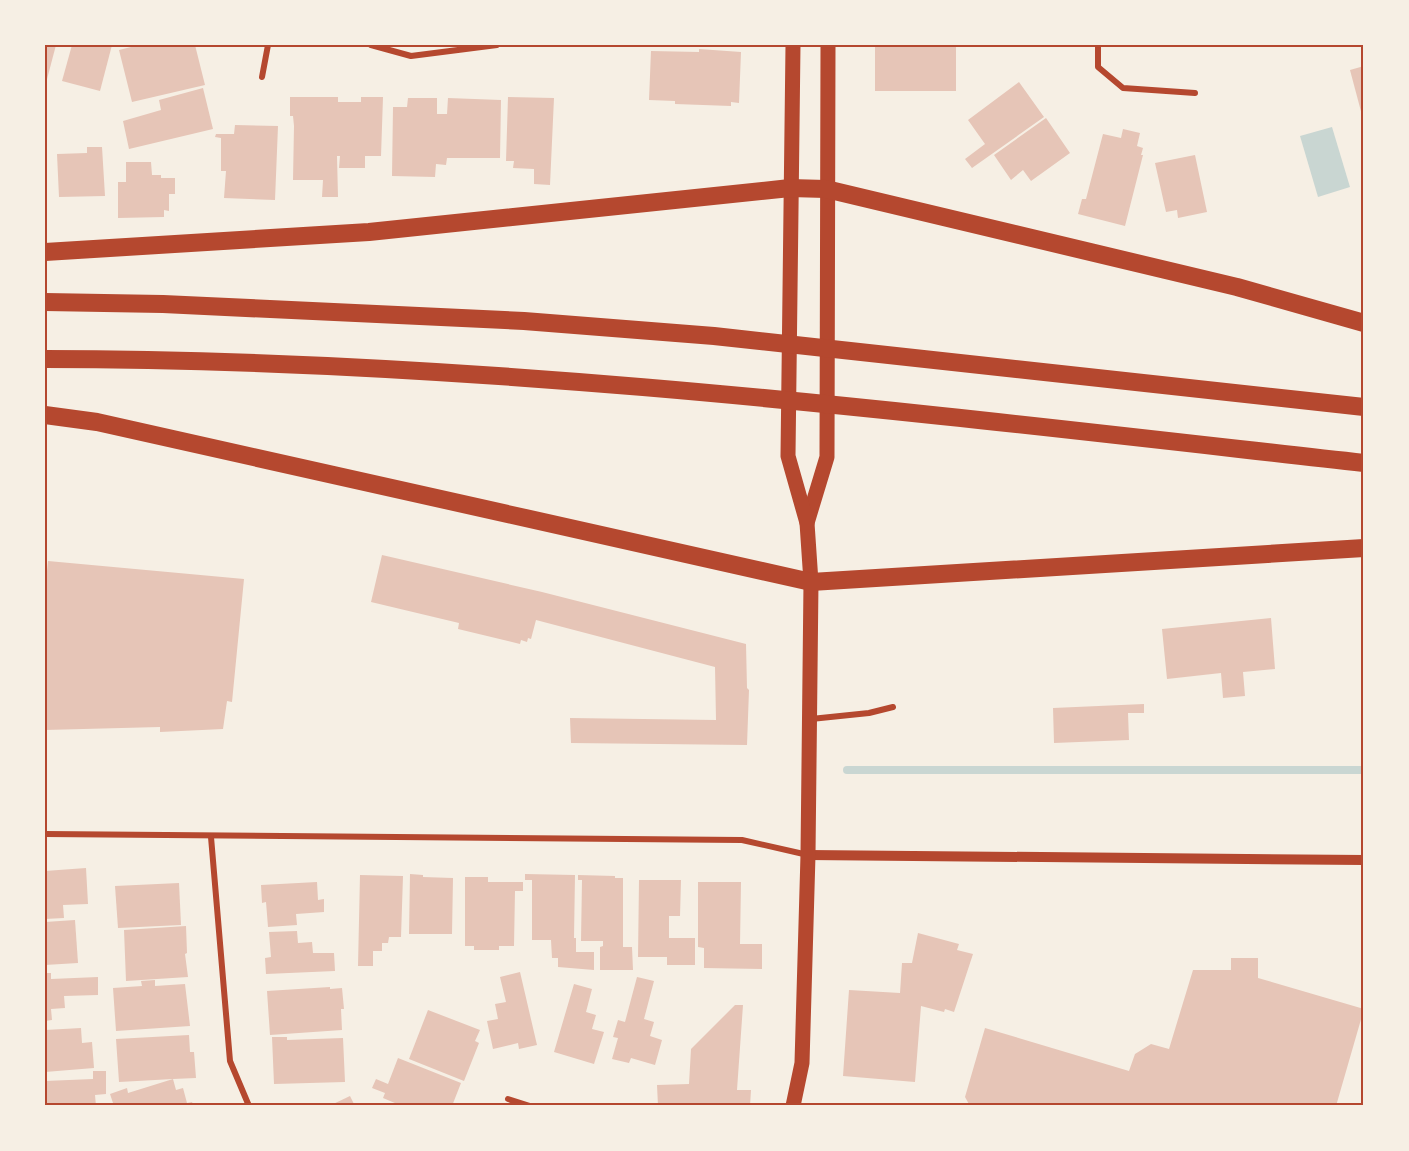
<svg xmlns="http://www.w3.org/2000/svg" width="1409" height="1151" font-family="'Times New Roman',serif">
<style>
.water{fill:#c9d6d2}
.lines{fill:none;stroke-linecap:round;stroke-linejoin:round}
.stream{stroke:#c9d6d2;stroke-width:8}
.building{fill:#e6c5b7}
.minor{stroke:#b5482f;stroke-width:6}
.tertiary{stroke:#b5482f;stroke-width:10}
.primary{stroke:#b5482f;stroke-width:15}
.motorway{stroke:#b5482f;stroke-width:18}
.neatline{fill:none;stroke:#b5482f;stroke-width:2}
</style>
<rect width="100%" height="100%" fill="#f6efe4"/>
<!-- water -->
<polygon class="water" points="1332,127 1350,187 1318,197 1300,136"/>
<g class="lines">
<!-- stream -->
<polyline class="stream" points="847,770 1364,770"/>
</g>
<!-- building -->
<g class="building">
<polygon points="45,45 56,45 46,83 45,83"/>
<polygon points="72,45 112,45 100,91 62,81"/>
<polygon points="139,45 195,45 205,85 132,102 119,50"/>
<polygon points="875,46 956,47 956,91 875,91"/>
<polygon points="699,49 741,52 739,103 731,102 731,106 675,104 675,101 649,100 651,51 699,52"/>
<polygon points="1364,66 1364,119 1363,119 1350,70"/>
<polygon points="1019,82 1044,117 972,168 965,159 985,144 968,120"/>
<polygon points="203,88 213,129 129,149 123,121 161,110 159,100"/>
<polygon points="290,97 338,97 338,102 361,102 361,97 383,97 381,156 365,156 365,168 339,168 340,156 337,156 338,197 322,197 323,180 293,180 294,126 293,116 290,116"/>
<polygon points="508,97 554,98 550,185 534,184 534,169 513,168 514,161 506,161"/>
<polygon points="408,98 437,98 437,114 447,114 448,98 501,100 500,158 447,158 446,165 436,164 435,177 392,176 393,107 407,107"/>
<polygon points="1046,118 1070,153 1031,181 1023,170 1011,180 994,155"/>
<polygon points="235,125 278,126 275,200 224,198 226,171 221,171 221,138 215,137 216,134 234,134"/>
<polygon points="1123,129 1140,133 1137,146 1143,148 1141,155 1143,155 1125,226 1078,214 1082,199 1086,199 1103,134 1121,138"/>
<polygon points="87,147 102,147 105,196 59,197 57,154 87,153"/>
<polygon points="1195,155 1207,212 1178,218 1177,210 1166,212 1155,163"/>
<polygon points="126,162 151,162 152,175 161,175 161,178 175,178 175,194 169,194 169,211 164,210 164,217 118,218 118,182 126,182"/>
<polygon points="382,555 542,592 746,644 747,688 749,690 747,745 571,743 570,718 716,720 715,667 536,620 531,639 528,638 527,642 521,640 520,644 458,629 459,623 371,602"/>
<polygon points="48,561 244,579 232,702 227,701 223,729 160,732 160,727 45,730 45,591"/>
<polygon points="1271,618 1275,669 1243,672 1245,696 1223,698 1221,673 1167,679 1162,629"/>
<polygon points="1144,704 1144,713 1128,713 1129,740 1054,743 1053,708"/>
<polygon points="86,868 88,904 63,905 64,918 45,919 45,871"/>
<polygon points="410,874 423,875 423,877 453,878 452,934 409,934"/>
<polygon points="525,874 575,875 574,938 576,938 576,952 594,952 594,970 558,967 558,958 552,958 551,940 532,940 532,880 525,880"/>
<polygon points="360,875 403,876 401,937 389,937 388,943 382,943 382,951 373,951 373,966 358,966"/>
<polygon points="578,875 615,876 615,878 623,878 623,947 632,947 633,970 600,970 600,947 603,946 603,941 581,941 582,880 578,880"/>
<polygon points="465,877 488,877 488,882 523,882 523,891 515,891 514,946 499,946 499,950 474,950 474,946 465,946"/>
<polygon points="639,880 681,880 680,916 669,916 669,938 695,938 695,965 667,965 667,957 638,957"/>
<polygon points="317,882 318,900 324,899 324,912 296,914 297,925 268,927 266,902 262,903 261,885"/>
<polygon points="698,882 741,882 740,944 762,944 762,969 704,968 704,948 698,947"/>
<polygon points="179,883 181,925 118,928 115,886"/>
<polygon points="75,920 78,963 45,965 45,922"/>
<polygon points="186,926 187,953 185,954 188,977 126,981 124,930"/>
<polygon points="297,931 298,943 312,942 313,953 334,953 335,971 266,974 265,958 271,957 269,932"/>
<polygon points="918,933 959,944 957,950 973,954 954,1012 945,1009 944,1012 921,1006 915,1082 843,1076 849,990 900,993 902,963 912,963"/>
<polygon points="1231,958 1258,958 1258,978 1364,1009 1336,1106 970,1106 965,1097 985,1028 1129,1071 1135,1054 1151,1044 1169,1049 1193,970 1231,970"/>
<polygon points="520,972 537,1045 519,1049 518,1043 493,1049 487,1021 498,1019 495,1004 506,1002 500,977"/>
<polygon points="45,973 51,973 51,979 98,977 98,995 64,996 65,1008 51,1009 52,1020 45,1021"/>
<polygon points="637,977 654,981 644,1019 654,1022 650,1036 662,1040 655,1065 631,1058 629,1063 612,1059 618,1038 613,1037 618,1020 625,1022"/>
<polygon points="155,980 155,986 185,984 190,1026 116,1031 113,988 142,986 141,981"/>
<polygon points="574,984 592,989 586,1012 596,1015 592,1029 604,1032 594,1064 554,1052"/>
<polygon points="330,987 330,989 342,988 344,1009 341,1009 342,1030 270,1035 267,991"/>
<polygon points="735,1005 743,1005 737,1090 751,1090 750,1106 658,1106 657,1085 689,1084 691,1049"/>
<polygon points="428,1010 480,1030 475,1041 479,1043 464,1081 409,1059"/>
<polygon points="81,1028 82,1043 92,1042 94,1068 45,1072 45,1030"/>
<polygon points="189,1035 190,1052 194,1052 196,1078 173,1079 176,1090 183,1088 187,1103 192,1102 194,1106 114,1106 110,1094 127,1088 128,1093 173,1079 119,1082 116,1039"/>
<polygon points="272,1037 287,1037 287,1040 343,1038 345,1082 274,1084"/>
<polygon points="398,1058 461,1083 452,1106 402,1106 383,1098 385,1093 372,1088 376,1079 388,1084"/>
<polygon points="93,1071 106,1071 106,1094 95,1095 96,1106 45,1106 45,1081 93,1079"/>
<polygon points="350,1096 355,1106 329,1106"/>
</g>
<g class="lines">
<!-- minor -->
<g class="minor">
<polyline points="371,45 411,56 497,45"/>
<polyline points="1098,45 1098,67 1123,88 1195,93"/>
<polyline points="262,77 268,45"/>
<polyline points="811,719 869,713 893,707"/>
<polyline points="45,834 742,840 808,855"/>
<polyline points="211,837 230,1061 249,1106"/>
<polyline points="508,1099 530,1106"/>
</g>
<!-- tertiary -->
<polyline class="tertiary" points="808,855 1364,860"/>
<!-- primary -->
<g class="primary">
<polyline points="807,523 827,457 828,45"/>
<polyline points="793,1106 802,1063 808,855 811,582 807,523 788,456 793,45"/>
</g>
<!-- motorway -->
<g class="motorway">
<polyline points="45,252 369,232 790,188 826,189 1237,287 1364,323"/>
<polyline points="45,302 163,304 524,321 714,336 1364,407"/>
<path d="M45,359C486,359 926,414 1364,463"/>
<polyline points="45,415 97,422 811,582 1364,548"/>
</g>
</g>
<!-- border -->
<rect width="1409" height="1151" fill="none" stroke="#f6efe4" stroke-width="93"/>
<rect x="46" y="46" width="1316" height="1058" class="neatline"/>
</svg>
